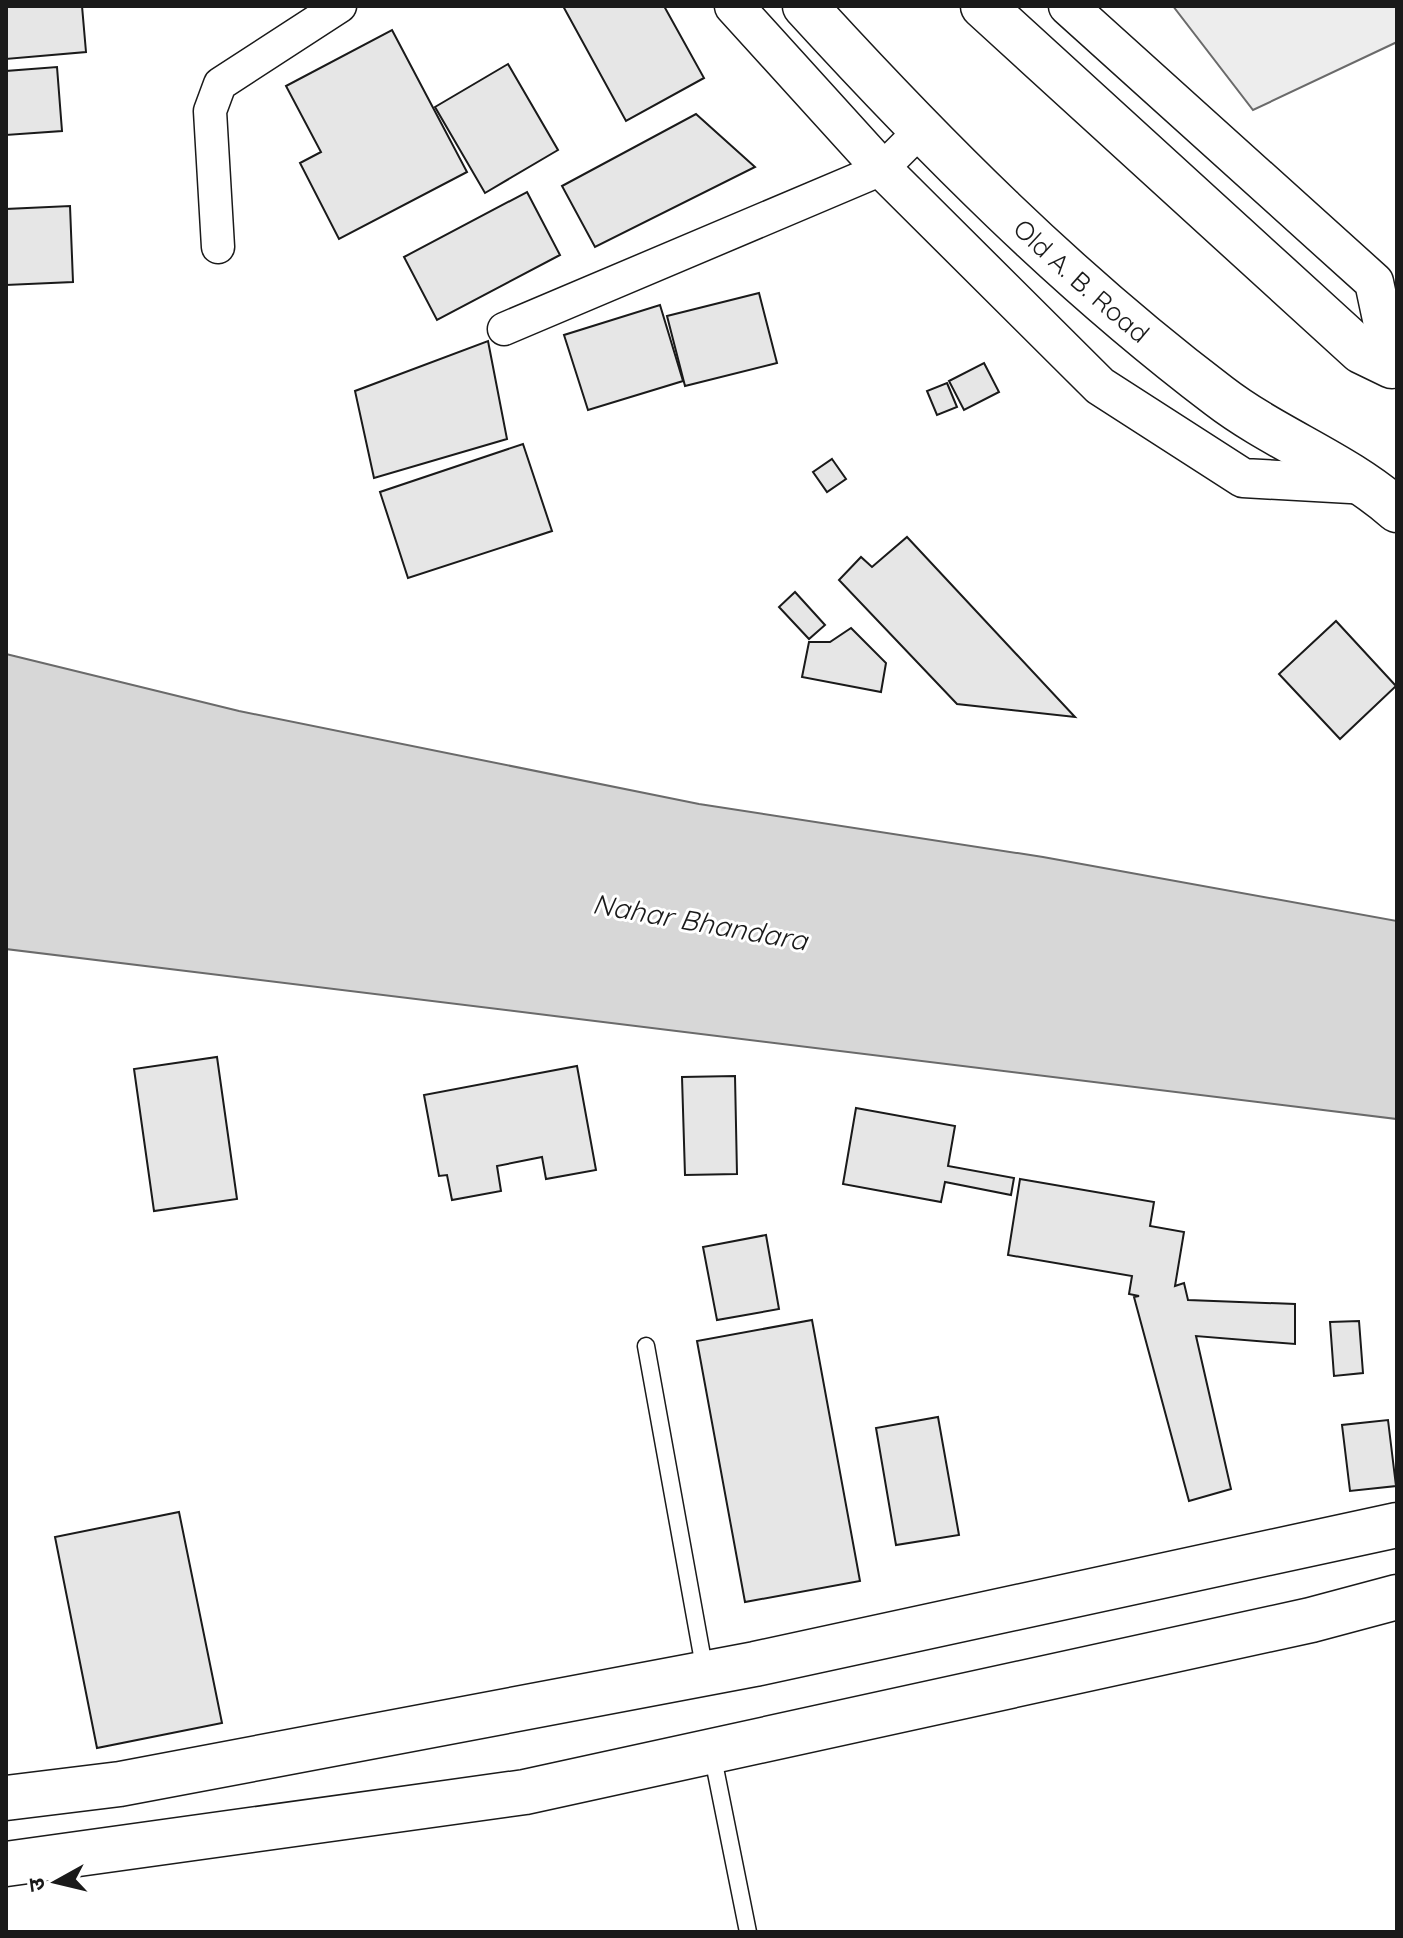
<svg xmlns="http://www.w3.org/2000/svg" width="1403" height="1938" font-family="Quicksand,'Noto Sans Devanagari',sans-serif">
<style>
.built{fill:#ededed;stroke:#6a6a6a;stroke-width:2}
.water{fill:#d7d7d7;stroke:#6a6a6a;stroke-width:2}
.building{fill:#e6e6e6;stroke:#1a1a1a;stroke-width:2}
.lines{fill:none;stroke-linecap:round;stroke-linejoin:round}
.service-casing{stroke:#1a1a1a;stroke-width:19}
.minor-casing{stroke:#1a1a1a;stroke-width:35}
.tertiary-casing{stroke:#1a1a1a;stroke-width:41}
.secondary-casing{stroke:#1a1a1a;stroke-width:47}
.service{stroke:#fff;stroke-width:16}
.minor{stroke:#fff;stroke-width:32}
.tertiary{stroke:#fff;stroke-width:38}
.secondary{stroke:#fff;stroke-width:44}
.labels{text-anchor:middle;stroke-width:6;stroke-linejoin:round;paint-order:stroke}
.street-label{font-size:26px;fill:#1a1a1a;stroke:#fff}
.water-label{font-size:28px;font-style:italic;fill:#1a1a1a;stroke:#fff}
</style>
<rect width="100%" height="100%" fill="#fff"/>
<!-- built -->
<polygon class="built" points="1173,6 1397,6 1397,42 1253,110"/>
<!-- water -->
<polygon class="water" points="6,654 239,711 699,804 1043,857 1397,921 1397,1119 6,949"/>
<!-- building -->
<g class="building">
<polygon points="6,6 82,6 86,52 6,59"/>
<polygon points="563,6 664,6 704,78 626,121"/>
<polygon points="392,30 467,172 339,239 300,163 321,152 286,86"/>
<polygon points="508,64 558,150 485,193 435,107"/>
<polygon points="57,67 62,131 6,135 6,71"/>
<polygon points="696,114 755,167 595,247 562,186"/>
<polygon points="527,192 560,255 437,320 404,257"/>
<polygon points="70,206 73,282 6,285 6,209"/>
<polygon points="759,293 777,363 685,386 667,316"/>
<polygon points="660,305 683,381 588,410 564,335"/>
<polygon points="488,341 507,439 374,478 355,391"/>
<polygon points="984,363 999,392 964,410 949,381"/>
<polygon points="947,383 957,407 937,415 927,391"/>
<polygon points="523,444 552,531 408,578 380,492"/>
<polygon points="832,459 846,479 827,492 813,472"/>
<polygon points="907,537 1075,717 957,704 839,580 861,557 872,567"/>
<polygon points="795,592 825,625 809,639 779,607"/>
<polygon points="1336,621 1396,686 1340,739 1279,674"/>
<polygon points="851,628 886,663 881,692 802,677 809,642 830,642"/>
<polygon points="217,1057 237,1199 154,1211 134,1069"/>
<polygon points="577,1066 596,1170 546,1179 542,1157 497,1166 501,1191 452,1200 447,1175 439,1176 424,1095"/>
<polygon points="735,1076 737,1174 685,1175 682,1077"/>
<polygon points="856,1108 955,1126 948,1166 1014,1178 1011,1195 945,1182 941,1202 843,1184"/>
<polygon points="1020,1179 1154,1202 1150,1226 1184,1232 1175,1286 1184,1283 1188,1300 1295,1304 1295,1344 1196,1336 1231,1489 1189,1501 1134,1297 1139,1296 1129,1294 1132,1276 1008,1255"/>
<polygon points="766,1235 779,1309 717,1320 703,1247"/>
<polygon points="812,1320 860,1581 745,1602 697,1341"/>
<polygon points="1359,1321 1363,1373 1334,1376 1330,1322"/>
<polygon points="938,1417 959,1535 896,1545 876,1428"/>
<polygon points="1388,1420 1396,1486 1350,1491 1342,1425"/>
<polygon points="179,1512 222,1723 97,1748 55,1537"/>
</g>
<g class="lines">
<defs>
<g id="service">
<polyline points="646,1346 705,1672"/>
<polyline points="712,1753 748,1932"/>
</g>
<g id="minor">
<polyline points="218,247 210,111 220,84 340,6"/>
<polyline points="504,329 882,169 920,131"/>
</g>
<g id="tertiary">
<polyline points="734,6 882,169 1100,386 1243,478 1368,485"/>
<polyline points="1068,6 1374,282 1392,366"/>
</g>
<g id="secondary">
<path id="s1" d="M805,6C933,146 1067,281 1219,396C1275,439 1344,463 1397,510"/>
<polyline points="983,6 1361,351 1392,366 1397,364"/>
<polyline points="6,1798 120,1784 755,1664 1397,1525"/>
<polyline points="6,1864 525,1792 1311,1620 1397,1597"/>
</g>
</defs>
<!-- service casing -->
<use href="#service" class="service-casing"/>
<!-- minor casing -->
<use href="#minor" class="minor-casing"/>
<!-- tertiary casing -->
<use href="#tertiary" class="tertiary-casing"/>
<!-- secondary casing -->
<use href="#secondary" class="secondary-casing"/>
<!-- service -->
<use href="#service" class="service"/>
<!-- minor -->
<use href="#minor" class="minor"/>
<!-- tertiary -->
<use href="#tertiary" class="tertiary"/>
<!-- secondary -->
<use href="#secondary" class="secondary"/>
</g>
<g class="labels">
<!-- street labels -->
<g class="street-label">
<text dy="9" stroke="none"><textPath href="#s1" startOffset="390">Old A. B. Road</textPath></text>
</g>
<!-- water labels -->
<g class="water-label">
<text transform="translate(700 922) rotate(10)" y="10">Nahar Bhandara</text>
</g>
</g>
<!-- border -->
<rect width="1403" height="1938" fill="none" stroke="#1a1a1a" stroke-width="16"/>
<!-- north arrow -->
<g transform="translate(56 1882) rotate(262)" stroke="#ffffff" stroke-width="6" paint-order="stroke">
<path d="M0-6L14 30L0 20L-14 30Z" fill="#1a1a1a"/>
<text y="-12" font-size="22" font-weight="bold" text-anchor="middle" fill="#1a1a1a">उ</text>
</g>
</svg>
